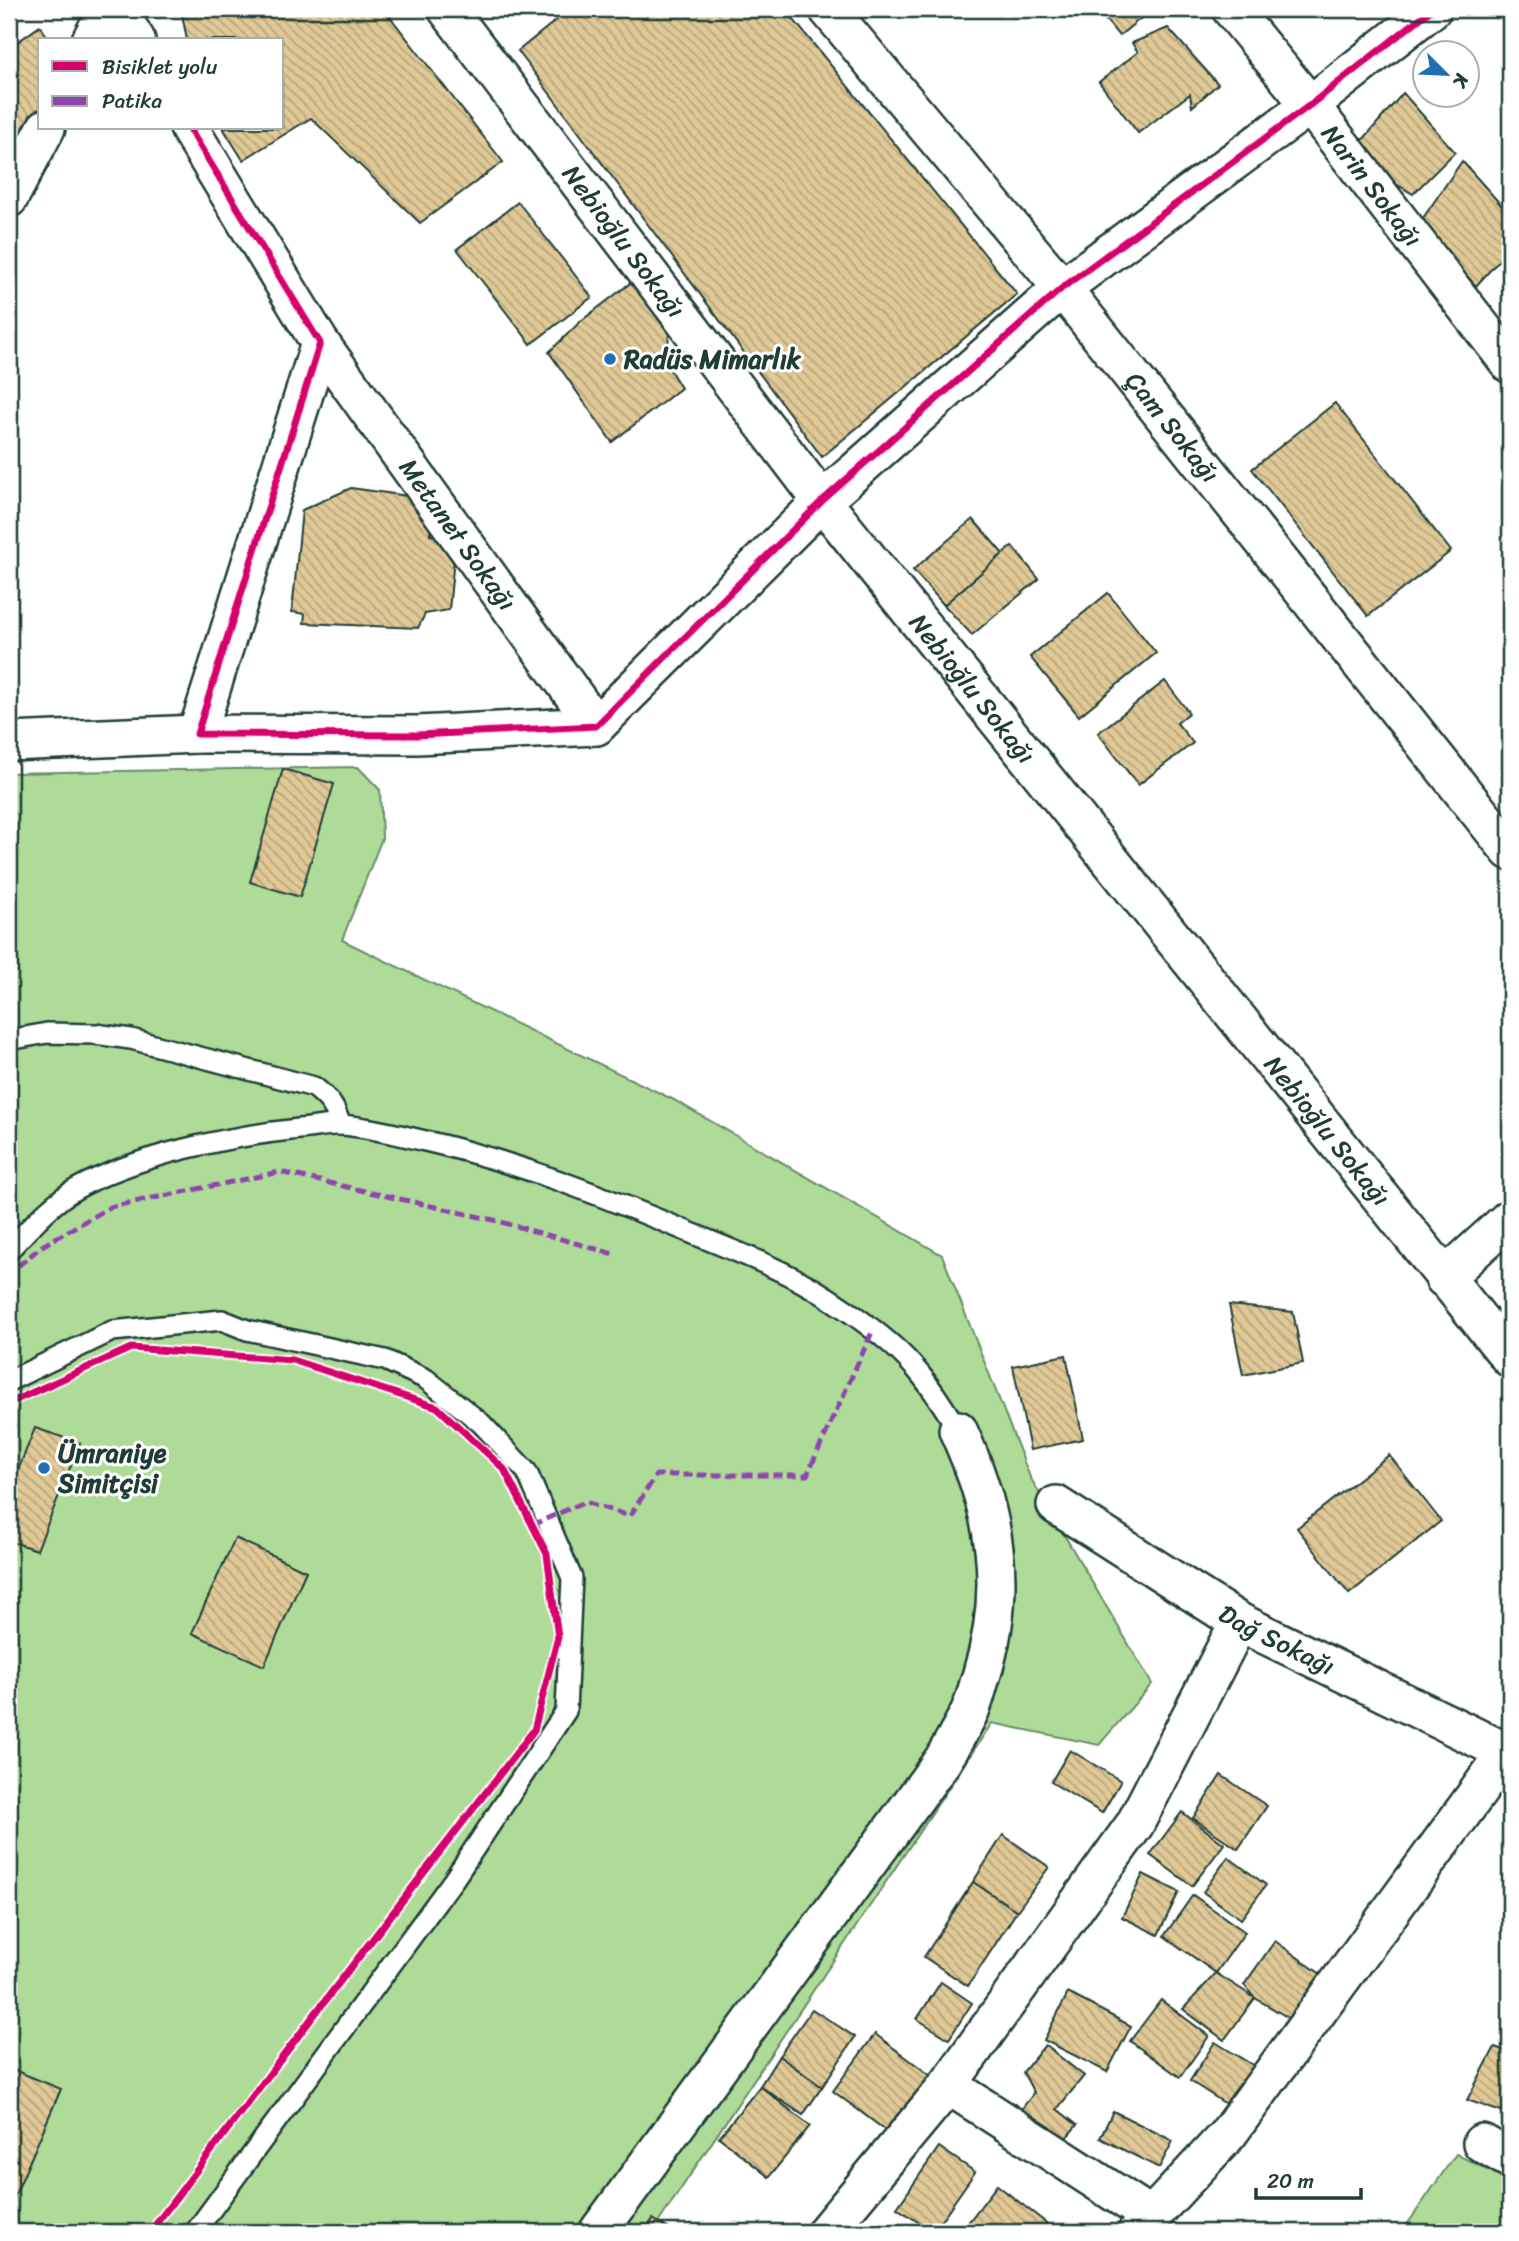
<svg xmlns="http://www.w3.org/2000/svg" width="1519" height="2241" font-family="Sriracha,sans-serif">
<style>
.park{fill:#afdb99;stroke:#678c66;stroke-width:2}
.building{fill:url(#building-back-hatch);stroke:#1f3d34;stroke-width:2}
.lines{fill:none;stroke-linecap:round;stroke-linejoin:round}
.lane-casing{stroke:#1f3d34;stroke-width:24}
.street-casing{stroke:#1f3d34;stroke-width:42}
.lane{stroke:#fff;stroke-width:19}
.street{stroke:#fff;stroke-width:37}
.quiet{stroke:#8e44ad;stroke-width:5;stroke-dasharray:10 5;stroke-linecap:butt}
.cycleway-casing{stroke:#fff;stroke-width:11}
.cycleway{stroke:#d6006c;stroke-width:7}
.poi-dot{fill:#1f6fb2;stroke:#fff;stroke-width:2.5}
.labels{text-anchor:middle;stroke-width:6;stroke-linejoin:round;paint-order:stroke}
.street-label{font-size:26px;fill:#1f3d34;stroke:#fff}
.poi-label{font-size:26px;font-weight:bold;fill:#1f3d34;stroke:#fff;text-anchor:start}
</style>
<defs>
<pattern id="building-back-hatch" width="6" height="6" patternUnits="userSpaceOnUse" patternTransform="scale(1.75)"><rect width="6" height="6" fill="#e1c997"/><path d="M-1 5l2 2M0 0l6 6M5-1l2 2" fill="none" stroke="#b6a47c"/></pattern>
</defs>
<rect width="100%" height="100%" fill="#fff"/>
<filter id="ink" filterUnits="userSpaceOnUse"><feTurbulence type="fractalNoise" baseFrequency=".0143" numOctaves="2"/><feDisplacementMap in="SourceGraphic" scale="14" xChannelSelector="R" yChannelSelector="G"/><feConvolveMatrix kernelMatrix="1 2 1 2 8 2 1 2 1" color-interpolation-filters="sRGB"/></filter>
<g filter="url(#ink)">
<!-- park -->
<g class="park">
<polygon points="358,767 380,790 382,838 342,940 674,1100 942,1255 1030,1477 1152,1684 1099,1745 992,1723 652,2232 9,2232 9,773"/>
<polygon points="1456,2154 1510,2181 1510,2232 1402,2232"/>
</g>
<!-- building -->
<g class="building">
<polygon points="181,9 384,9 503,162 420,223 311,118 243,160 223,128 282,128 282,40 187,40"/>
<polygon points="517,9 539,9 526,19"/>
<polygon points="570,9 785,9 1017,294 822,457 518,51"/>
<polygon points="1097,9 1152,9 1119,36"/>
<polygon points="40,26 50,40 40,40 40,111 9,173 9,48"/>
<polygon points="1168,28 1218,84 1192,107 1190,94 1138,133 1099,82 1138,52 1132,43"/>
<polygon points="1403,93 1455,152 1413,194 1349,156"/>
<polygon points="1462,161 1510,215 1510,248 1476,286 1419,224"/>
<polygon points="518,202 592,297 531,344 457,249"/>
<polygon points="633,281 669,332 667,365 681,388 612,442 549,352 581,321"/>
<polygon points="1335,403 1451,551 1368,616 1252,469"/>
<polygon points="351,488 415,497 432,509 430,535 456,538 449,610 425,614 418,628 304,623 305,614 292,612 302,510"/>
<polygon points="973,519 1003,554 944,605 913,570"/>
<polygon points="1012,546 1039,579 972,635 944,605"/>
<polygon points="1108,593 1156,653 1079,716 1030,657"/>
<polygon points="1165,681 1189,713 1177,723 1193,743 1138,785 1098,733"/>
<polygon points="283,769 334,784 300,897 250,882"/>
<polygon points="1229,1305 1293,1312 1303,1363 1243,1375"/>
<polygon points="1066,1355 1083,1439 1030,1450 1013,1366"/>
<polygon points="35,1428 80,1443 37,1550 9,1541 9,1493"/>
<polygon points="1389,1455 1441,1521 1349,1594 1297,1528"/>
<polygon points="235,1538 306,1571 264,1666 192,1633"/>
<polygon points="1070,1750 1121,1781 1102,1813 1051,1782"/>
<polygon points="1221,1775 1267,1806 1238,1849 1193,1818"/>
<polygon points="1182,1812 1224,1844 1192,1886 1150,1855"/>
<polygon points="1003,1835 1049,1867 1017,1911 973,1882"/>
<polygon points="1228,1857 1266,1885 1241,1919 1203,1892"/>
<polygon points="1143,1874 1179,1892 1158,1935 1122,1917"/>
<polygon points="973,1882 1017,1911 968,1986 924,1957"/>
<polygon points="1193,1895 1245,1932 1216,1973 1164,1936"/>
<polygon points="1275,1941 1329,1980 1297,2023 1255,1998 1244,1985"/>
<polygon points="1216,1973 1255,1998 1224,2040 1183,2009"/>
<polygon points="941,1982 972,2003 949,2039 917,2019"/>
<polygon points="1068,1993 1131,2026 1107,2072 1044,2040"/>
<polygon points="1161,2000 1209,2036 1180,2077 1130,2041"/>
<polygon points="812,2009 855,2037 822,2087 779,2056"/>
<polygon points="875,2034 939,2082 897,2139 833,2091"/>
<polygon points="1215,2042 1259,2069 1234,2109 1190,2081"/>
<polygon points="1045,2045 1084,2076 1057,2109 1077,2125 1057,2149 1016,2116 1034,2093 1023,2072"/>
<polygon points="1495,2047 1510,2053 1510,2115 1467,2100"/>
<polygon points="779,2056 822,2087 803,2115 760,2086"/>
<polygon points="9,2068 61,2089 9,2209"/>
<polygon points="760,2086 810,2126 769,2177 719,2137"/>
<polygon points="1113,2111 1173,2141 1159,2168 1100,2138"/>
<polygon points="939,2147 975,2172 933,2232 897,2208"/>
<polygon points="997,2185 1058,2232 961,2232"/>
<polygon points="653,2219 674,2232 645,2232"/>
</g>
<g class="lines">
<defs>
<g id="lane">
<path d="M9,1040L47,1033L95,1034L131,1039L314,1087C328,1098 336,1107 340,1125"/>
<path d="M9,1250C29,1229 51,1203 76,1189C137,1155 230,1136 299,1129C313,1128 328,1124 342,1125C368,1127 396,1134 421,1140C515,1161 603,1196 691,1233C737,1252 786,1270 827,1297C858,1317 892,1341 915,1368C932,1387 945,1409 958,1430"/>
<polyline points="9,1381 112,1331 222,1320 247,1330 385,1360 426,1379 481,1423 527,1472 572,1578 566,1711 454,1879 195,2232"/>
</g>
<g id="street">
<polyline points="117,9 136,40"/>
<path id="s1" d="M447,9L822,501L1510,1358"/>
<path id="s2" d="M828,9L1062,288L1510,851"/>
<path id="s3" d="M1231,9L1310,105L1510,364"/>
<polyline points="91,40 108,9"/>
<polyline points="189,128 320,343 197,734 417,735 596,726 822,501 1062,288 1310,105 1432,9"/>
<polyline points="9,198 46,128"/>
<path id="s4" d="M320,343L596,726"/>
<polyline points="9,742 197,734"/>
<polyline points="1444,1278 1510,1218"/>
<path id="s5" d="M1056,1505L1239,1622L1510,1754"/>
<polyline points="948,2085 1151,2216"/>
<polyline points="1482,2143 1510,2159"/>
<path d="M598,2232L943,1760C952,1744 961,1729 969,1713C975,1701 977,1688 981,1677C1009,1588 996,1513 958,1430"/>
<polyline points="826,2232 948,2085 1135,1824 1239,1622"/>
<polyline points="1137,2232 1228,2134 1507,1752"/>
</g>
</defs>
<!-- lane casing -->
<use href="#lane" class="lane-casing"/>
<!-- street casing -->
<use href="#street" class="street-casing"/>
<!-- lane -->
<use href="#lane" class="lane"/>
<!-- street -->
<use href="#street" class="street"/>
<!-- quiet -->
<g class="quiet">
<polyline points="9,1277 12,1271 42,1246 110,1207 280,1172 498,1221 617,1255"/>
<polyline points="532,1525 585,1502 630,1516 656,1475 807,1475 873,1330"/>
</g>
<defs>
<g id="cycleway">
<polyline points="189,128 320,343 197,734 417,735 596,726 822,501 1062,288 1310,105 1432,9"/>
<polyline points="9,1403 131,1348 292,1360 437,1407 504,1469 547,1554 558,1637 534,1730 318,2010 150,2232"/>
</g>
</defs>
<!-- cycleway casing -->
<use href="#cycleway" class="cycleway-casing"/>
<!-- cycleway -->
<use href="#cycleway" class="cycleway"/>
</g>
</g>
<!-- markers -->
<g class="poi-dot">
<circle cx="610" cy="359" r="7"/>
<circle cx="44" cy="1468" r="7"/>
</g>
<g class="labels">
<!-- street labels -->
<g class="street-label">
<text dy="9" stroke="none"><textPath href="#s3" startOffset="226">Narin Sokağı</textPath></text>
<text dy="9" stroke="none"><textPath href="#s1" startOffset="292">Nebioğlu Sokağı</textPath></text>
<text dy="9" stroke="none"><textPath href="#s2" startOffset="542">Çam Sokağı</textPath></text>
<text dy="9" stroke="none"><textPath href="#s4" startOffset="236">Metanet Sokağı</textPath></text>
<text dy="9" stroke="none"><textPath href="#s1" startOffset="859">Nebioğlu Sokağı</textPath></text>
<text dy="9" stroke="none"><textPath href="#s1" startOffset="1426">Nebioğlu Sokağı</textPath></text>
<text dy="9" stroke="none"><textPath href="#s5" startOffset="259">Dağ Sokağı</textPath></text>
</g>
<!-- poi labels -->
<g class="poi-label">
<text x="624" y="368">Radüs Mimarlık</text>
<text x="58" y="1462">Ümraniye<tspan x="58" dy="30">Simitçisi</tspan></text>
</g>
</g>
<!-- margin -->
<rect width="1519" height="2241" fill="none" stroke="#fff" stroke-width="35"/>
<rect x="18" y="18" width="1484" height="2206" fill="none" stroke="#1f3d34" stroke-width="2.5" filter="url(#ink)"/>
<!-- legend -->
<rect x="38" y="38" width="245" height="91" fill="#ffffff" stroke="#a5b1ae" stroke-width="2"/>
<rect x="52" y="61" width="35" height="10" fill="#d6006c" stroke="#a5b1ae" stroke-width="2"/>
<text x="102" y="74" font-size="21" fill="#1f3d34">Bisiklet yolu</text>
<rect x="52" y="96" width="35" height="10" fill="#8e44ad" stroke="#a5b1ae" stroke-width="2"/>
<text x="102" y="108" font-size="21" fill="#1f3d34">Patika</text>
<!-- north arrow -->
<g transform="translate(1446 74) rotate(114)"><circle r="33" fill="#ffffff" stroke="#a5b1ae" stroke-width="2"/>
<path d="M0-5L12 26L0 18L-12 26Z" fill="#1f6fb2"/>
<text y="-10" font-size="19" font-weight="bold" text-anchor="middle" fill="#1f3d34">K</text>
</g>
<!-- scale -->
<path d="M1256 2188v10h105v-10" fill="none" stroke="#1f3d34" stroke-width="3.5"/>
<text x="1267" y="2188" font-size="21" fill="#1f3d34" stroke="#ffffff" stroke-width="5" paint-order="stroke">20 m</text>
</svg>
